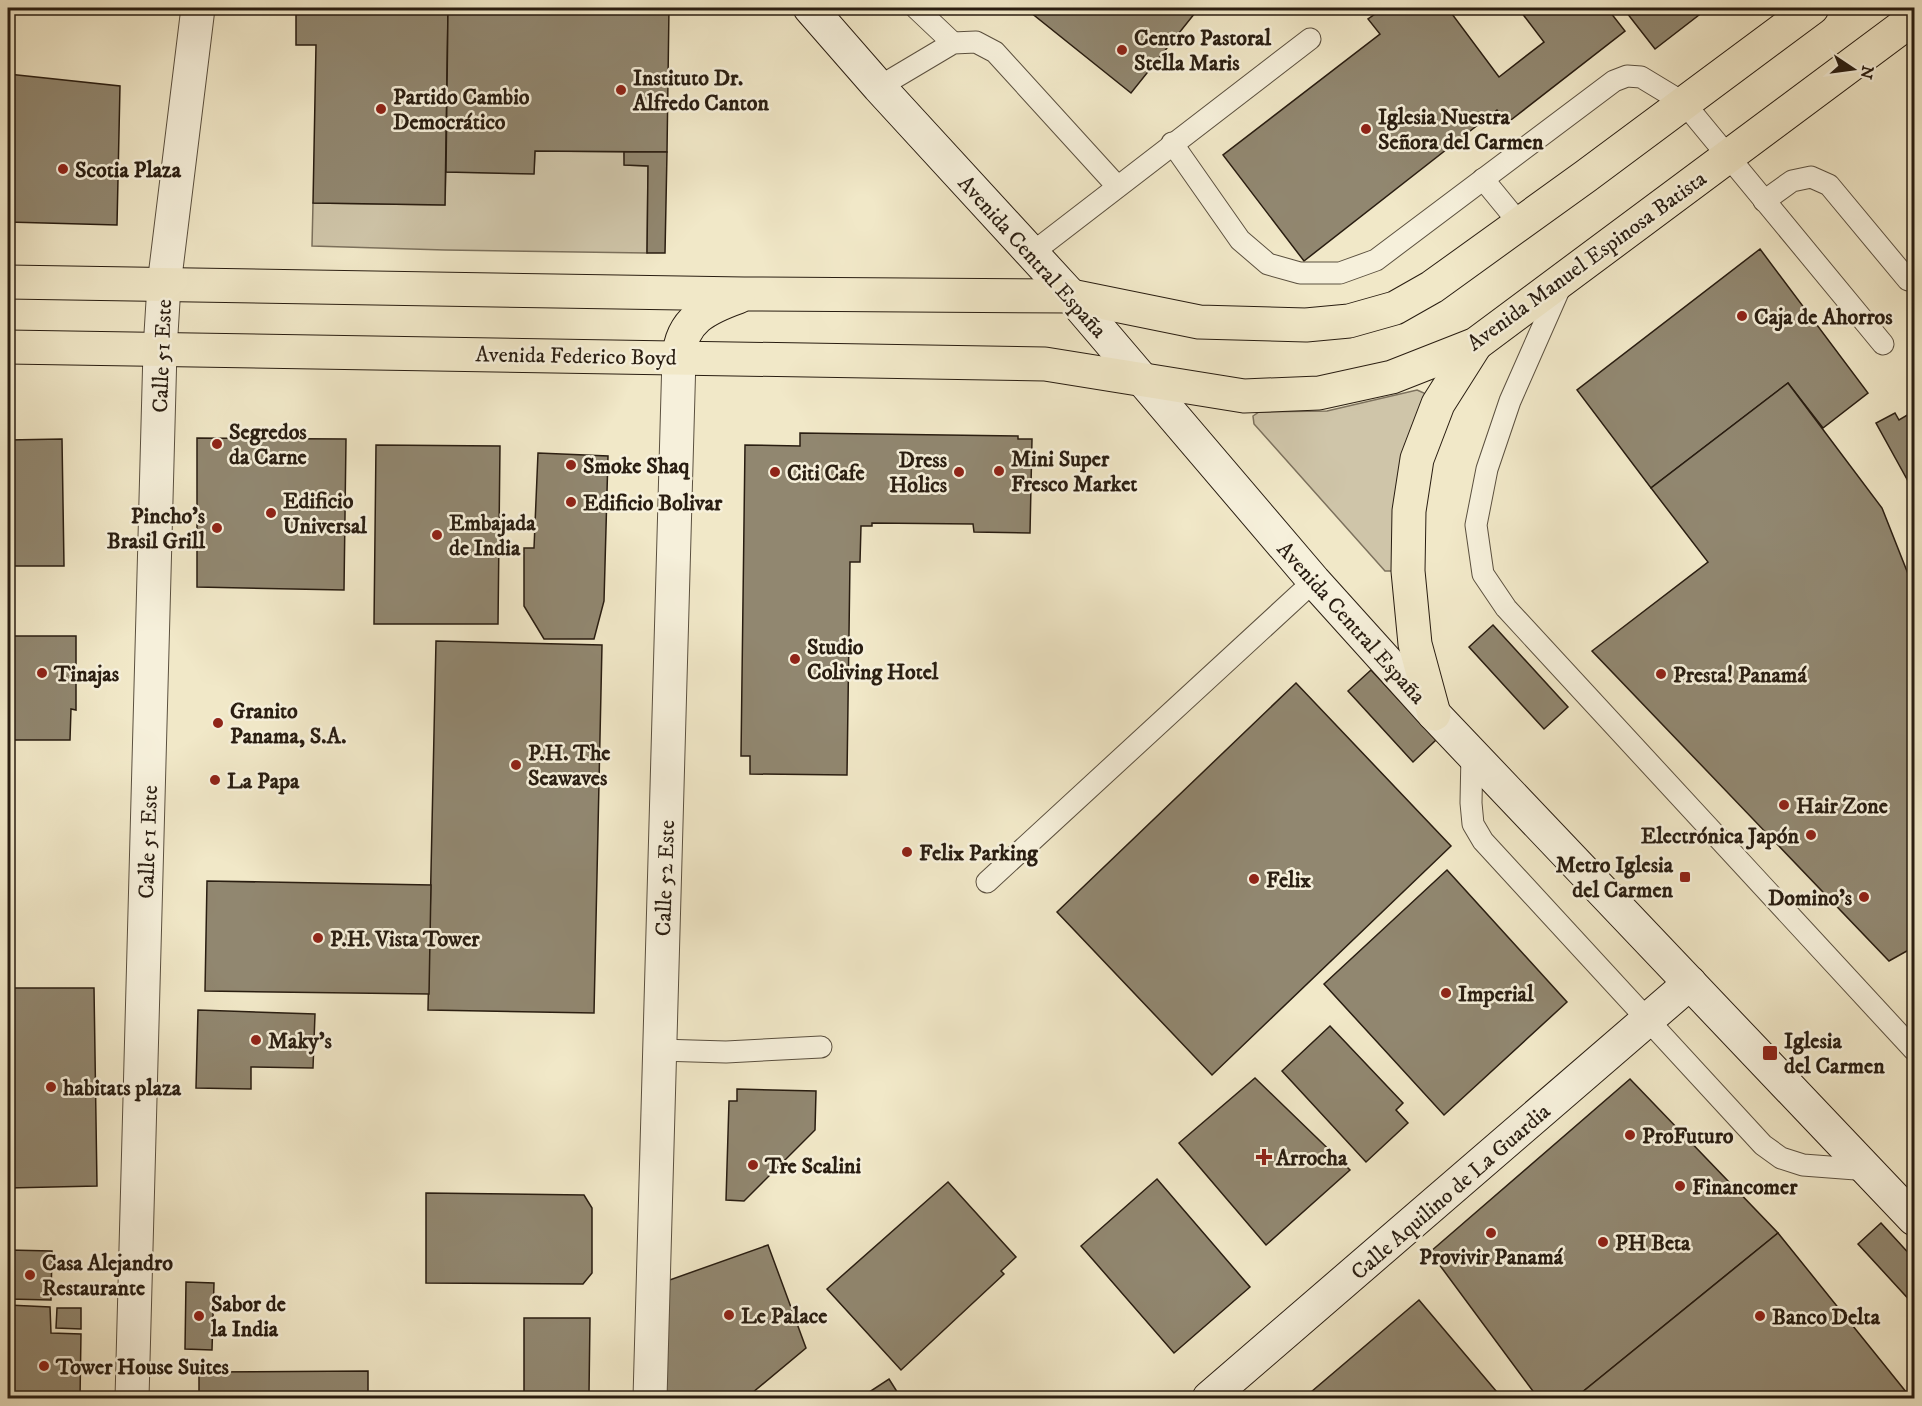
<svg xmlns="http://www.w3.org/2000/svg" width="1922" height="1406" font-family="'IM FELL DW Pica',serif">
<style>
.green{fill:#cfc5a9;stroke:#7c715d;stroke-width:1.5}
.building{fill:#918770;stroke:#291d11;stroke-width:1.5}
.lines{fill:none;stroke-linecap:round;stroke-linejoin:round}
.lane-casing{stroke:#5b503f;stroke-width:23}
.street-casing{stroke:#5b503f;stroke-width:35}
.secondary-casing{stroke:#291d11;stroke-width:35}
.primary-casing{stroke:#291d11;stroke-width:35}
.lane{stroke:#f6f0db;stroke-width:21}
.street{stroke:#f6f0db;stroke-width:33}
.secondary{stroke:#f6f0db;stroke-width:33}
.primary{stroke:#f1e8c8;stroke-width:33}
.poi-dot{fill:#8f2418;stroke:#f6f0db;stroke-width:2}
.labels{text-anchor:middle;stroke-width:5;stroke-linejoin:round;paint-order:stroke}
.poi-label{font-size:22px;font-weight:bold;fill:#291d11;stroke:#f6f0db;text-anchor:start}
.street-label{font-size:22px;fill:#291d11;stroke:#f6f0db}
</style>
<rect width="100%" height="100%" fill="#f1e8c8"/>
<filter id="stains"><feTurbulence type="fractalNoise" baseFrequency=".00333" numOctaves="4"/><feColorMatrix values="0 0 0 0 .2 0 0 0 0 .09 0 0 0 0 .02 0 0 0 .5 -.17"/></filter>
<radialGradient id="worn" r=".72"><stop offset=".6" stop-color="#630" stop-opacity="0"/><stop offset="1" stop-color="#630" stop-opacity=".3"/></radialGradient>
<!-- green -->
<g class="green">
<polygon points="535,151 624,152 625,165 648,166 647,253 445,250 312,246 313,203 445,205 446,172 534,173"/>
<polygon points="1417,390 1424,393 1428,400 1394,571 1385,571 1254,424 1253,416 1259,412 1327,411"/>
</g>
<!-- building -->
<g class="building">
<polygon points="296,8 448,8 445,205 313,203 316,45 296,45"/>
<polygon points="448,8 669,8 667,152 535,151 534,174 446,172"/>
<polygon points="1025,8 1199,8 1131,93"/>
<polygon points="1384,8 1452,8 1449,10 1499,77 1544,42 1518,8 1607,8 1625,31 1507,123 1497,110 1304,261 1223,155 1380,34 1368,19"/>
<polygon points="1623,8 1708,8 1655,49"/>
<polygon points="8,74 120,86 117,225 8,222"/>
<polygon points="624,152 667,152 665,253 647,253 648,166 624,165"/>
<polygon points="1760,249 1868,393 1823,428 1788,383 1651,488 1577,390"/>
<polygon points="1788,383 1882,508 1914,589 1914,947 1889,961 1592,651 1708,562 1651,488"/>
<polygon points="1914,411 1914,492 1876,423 1895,413 1899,420"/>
<polygon points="800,433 1018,436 1018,439 1032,439 1030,533 974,532 973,524 872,523 872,526 861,526 860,562 850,562 847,775 750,774 750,756 741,756 745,445 800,446"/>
<polygon points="197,438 346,439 344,590 197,587"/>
<polygon points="62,439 64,566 8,566 8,440"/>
<polygon points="376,445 500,446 498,624 374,624"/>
<polygon points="538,453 608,456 604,601 594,639 544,639 524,606 524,548 534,548"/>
<polygon points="1493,625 1568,707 1544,729 1469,647"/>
<polygon points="8,636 76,636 76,710 71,709 70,740 8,740"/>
<polygon points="436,641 602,645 594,1013 428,1010"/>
<polygon points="1371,670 1436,740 1413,762 1348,691"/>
<polygon points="1296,683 1451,846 1212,1075 1057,912"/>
<polygon points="1447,870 1567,1002 1444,1115 1324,984"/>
<polygon points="207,881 431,885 429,994 205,991"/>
<polygon points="8,988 94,988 97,1186 8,1188"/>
<polygon points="198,1010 315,1014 313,1068 251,1067 251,1089 196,1088"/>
<polygon points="1330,1026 1403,1103 1396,1110 1408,1123 1366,1162 1282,1071"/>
<polygon points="1255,1078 1350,1170 1266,1245 1179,1143"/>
<polygon points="1630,1079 1778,1233 1575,1398 1538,1398 1430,1252"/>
<polygon points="737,1089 816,1091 815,1130 744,1201 726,1200 729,1101 737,1101"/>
<polygon points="1157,1179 1250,1287 1174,1353 1081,1246"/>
<polygon points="948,1182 1016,1257 1001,1271 1004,1274 901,1370 827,1289"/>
<polygon points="426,1193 584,1195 592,1208 592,1273 583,1284 426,1283"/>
<polygon points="1881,1223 1914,1259 1914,1305 1858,1244"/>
<polygon points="1778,1233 1911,1398 1575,1398"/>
<polygon points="768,1245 806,1348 746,1398 663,1398 664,1282"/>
<polygon points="8,1250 52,1251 51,1300 8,1299"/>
<polygon points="186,1282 214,1283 212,1350 185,1349"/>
<polygon points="1419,1300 1502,1398 1304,1398"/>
<polygon points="8,1305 50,1307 51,1333 81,1334 80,1398 8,1398"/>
<polygon points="57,1308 81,1308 81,1329 56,1328"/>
<polygon points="524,1318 590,1318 589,1394 524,1393"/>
<polygon points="368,1371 368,1398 199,1398 199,1372"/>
<polygon points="889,1379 901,1398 860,1398"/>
<polygon points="436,1392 589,1394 589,1398 436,1398"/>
</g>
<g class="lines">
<defs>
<g id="lane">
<polyline points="916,8 953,43"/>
<polyline points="879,87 953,43 976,42 995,52 1117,186"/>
<polyline points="1172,143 1240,240 1268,264 1300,273 1340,273 1376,260 1614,81 1627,76 1641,77 1684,103 1883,344"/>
<polyline points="1483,179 1520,224"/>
<polyline points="1764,201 1792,181 1811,177 1829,185 1908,280"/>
<polyline points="1032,253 1310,39"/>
<polyline points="1562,283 1510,401 1487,469 1476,525 1483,574 1506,608 1914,1050"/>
<polyline points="1472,753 1471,803 1473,824 1483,841 1763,1145 1781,1158 1803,1165 1869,1170"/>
<polyline points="987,882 1314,581"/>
<polyline points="659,1050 726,1052 821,1047"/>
</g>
<g id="street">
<polyline points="132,1398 160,350 164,285 198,8"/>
<polyline points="650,1398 679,357"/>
</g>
<g id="secondary">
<polyline points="810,8 879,87 1071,296 1314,581 1434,714 1914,1219"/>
<polyline points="1209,1398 1690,983"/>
</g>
<g id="primary">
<polyline points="8,282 744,294 1071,296 1199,322 1306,325 1349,321 1395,308 1432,287 1586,176 1812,8"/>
<polyline points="8,347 1045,364 1244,396 1319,393 1392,377 1476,344 1914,18"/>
<path d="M679,357C681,320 707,308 738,297"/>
<polyline points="1434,714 1415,644 1408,571 1409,511 1417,459 1438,404 1476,344"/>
</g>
</defs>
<!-- lane casing -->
<use href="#lane" class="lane-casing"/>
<!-- street casing -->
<use href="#street" class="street-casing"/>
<!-- secondary casing -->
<use href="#secondary" class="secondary-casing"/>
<!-- primary casing -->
<use href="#primary" class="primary-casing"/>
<!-- lane -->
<use href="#lane" class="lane"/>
<!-- street -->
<use href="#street" class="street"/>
<!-- secondary -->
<use href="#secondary" class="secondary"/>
<!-- primary -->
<use href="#primary" class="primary"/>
</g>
<!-- markers -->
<g class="poi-dot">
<circle cx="1122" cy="50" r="6"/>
<circle cx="621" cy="90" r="6"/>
<circle cx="381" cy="109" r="6"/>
<circle cx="1366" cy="129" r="6"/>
<circle cx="63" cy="169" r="6"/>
<circle cx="1742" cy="316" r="6"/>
<circle cx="217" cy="444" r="6"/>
<circle cx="571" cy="465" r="6"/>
<circle cx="999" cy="471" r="6"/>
<circle cx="775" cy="472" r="6"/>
<circle cx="959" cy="472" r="6"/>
<circle cx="571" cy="502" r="6"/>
<circle cx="271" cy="513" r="6"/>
<circle cx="217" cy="528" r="6"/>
<circle cx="437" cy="535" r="6"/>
<circle cx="795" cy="659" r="6"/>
<circle cx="42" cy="673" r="6"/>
<circle cx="1661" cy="674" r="6"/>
<circle cx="218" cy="723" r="6"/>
<circle cx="516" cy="765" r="6"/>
<circle cx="215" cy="780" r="6"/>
<circle cx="1784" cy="805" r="6"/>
<circle cx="1811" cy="835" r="6"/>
<circle cx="907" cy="852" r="6"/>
<rect x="1679" y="871" width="12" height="12" rx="3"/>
<circle cx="1254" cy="879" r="6"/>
<circle cx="1864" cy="897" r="6"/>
<circle cx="318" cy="938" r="6"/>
<circle cx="1446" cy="993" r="6"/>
<circle cx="256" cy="1040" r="6"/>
<rect x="1762" y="1045" width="16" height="16" rx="3"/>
<circle cx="51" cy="1087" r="6"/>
<circle cx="1630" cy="1135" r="6"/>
<path d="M1261 1148h6v6h6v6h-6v6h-6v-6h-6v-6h6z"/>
<circle cx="753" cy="1165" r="6"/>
<circle cx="1680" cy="1186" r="6"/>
<circle cx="1491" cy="1233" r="6"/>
<circle cx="1603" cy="1242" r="6"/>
<circle cx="30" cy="1275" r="6"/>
<circle cx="729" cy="1315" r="6"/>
<circle cx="199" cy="1316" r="6"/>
<circle cx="1760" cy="1316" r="6"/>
<circle cx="44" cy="1366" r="6"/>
</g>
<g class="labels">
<!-- poi labels -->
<g class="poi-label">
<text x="1134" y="45">Centro Pastoral<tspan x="1134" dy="25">Stella Maris</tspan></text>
<text x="633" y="85">Instituto Dr.<tspan x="633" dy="25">Alfredo Canton</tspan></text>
<text x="393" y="104">Partido Cambio<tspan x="393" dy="25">Democrático</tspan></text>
<text x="1378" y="124">Iglesia Nuestra<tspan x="1378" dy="25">Señora del Carmen</tspan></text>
<text x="75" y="177">Scotia Plaza</text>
<text x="1754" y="324">Caja de Ahorros</text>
<text x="229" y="439">Segredos<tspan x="229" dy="25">da Carne</tspan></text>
<text x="1011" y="466">Mini Super<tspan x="1011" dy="25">Fresco Market</tspan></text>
<text x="947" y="467" text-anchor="end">Dress<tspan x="947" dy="25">Holics</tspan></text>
<text x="583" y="473">Smoke Shaq</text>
<text x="787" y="480">Citi Cafe</text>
<text x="283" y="508">Edificio<tspan x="283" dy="25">Universal</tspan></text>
<text x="583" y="510">Edificio Bolivar</text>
<text x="205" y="523" text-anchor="end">Pincho's<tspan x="205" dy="25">Brasil Grill</tspan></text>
<text x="449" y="530">Embajada<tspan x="449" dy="25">de India</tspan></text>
<text x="807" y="654">Studio<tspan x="807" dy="25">Coliving Hotel</tspan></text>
<text x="54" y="681">Tinajas</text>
<text x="1673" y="682">Presta! Panamá</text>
<text x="230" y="718">Granito<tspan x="230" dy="25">Panama, S.A.</tspan></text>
<text x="528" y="760">P.H. The<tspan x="528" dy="25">Seawaves</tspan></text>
<text x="227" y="788">La Papa</text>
<text x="1796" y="813">Hair Zone</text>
<text x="1799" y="843" text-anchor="end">Electrónica Japón</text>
<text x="919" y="860">Felix Parking</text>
<text x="1673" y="872" text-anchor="end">Metro Iglesia<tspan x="1673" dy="25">del Carmen</tspan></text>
<text x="1266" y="887">Felix</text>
<text x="1852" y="905" text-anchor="end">Domino's</text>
<text x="330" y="946">P.H. Vista Tower</text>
<text x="1458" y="1001">Imperial</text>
<text x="268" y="1048">Maky's</text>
<text x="1784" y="1048">Iglesia<tspan x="1784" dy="25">del Carmen</tspan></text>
<text x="63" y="1095">habitats plaza</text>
<text x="1642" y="1143">ProFuturo</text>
<text x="1276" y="1165">Arrocha</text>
<text x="765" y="1173">Tre Scalini</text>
<text x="1692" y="1194">Financomer</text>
<text x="1615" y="1250">PH Beta</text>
<text x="1491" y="1264" text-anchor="middle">Provivir Panamá</text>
<text x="42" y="1270">Casa Alejandro<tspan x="42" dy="25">Restaurante</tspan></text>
<text x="211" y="1311">Sabor de<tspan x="211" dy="25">la India</tspan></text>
<text x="741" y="1323">Le Palace</text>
<text x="1772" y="1324">Banco Delta</text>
<text x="56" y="1374">Tower House Suites</text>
</g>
<!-- street labels -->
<g class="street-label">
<text transform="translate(1033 256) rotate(48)" y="8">Avenida Central España</text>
<text transform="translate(1586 260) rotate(-36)" y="8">Avenida Manuel Espinosa Batista</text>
<text transform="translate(576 355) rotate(1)" y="8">Avenida Federico Boyd</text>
<text transform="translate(161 356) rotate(-88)" y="8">Calle 51 Este</text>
<text transform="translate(1352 622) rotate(48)" y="8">Avenida Central España</text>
<text transform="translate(147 842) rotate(-88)" y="8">Calle 51 Este</text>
<text transform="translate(664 878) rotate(-88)" y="8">Calle 52 Este</text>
<text transform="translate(1450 1191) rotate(-41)" y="8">Calle Aquilino de La Guardia</text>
</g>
</g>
<!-- margin -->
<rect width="1922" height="1406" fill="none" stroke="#f1e8c8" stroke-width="30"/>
<rect x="9" y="9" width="1904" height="1388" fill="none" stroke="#291d11" stroke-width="3"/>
<rect x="15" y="15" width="1892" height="1376" fill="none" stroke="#291d11" stroke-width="1.5"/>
<!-- north arrow -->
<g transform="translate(1853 69) rotate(103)" stroke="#f6f0db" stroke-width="4.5" paint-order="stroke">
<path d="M0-4.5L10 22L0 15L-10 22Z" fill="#291d11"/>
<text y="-9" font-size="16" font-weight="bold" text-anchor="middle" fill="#291d11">N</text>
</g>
<rect width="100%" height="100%" filter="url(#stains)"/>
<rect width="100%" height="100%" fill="url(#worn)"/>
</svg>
